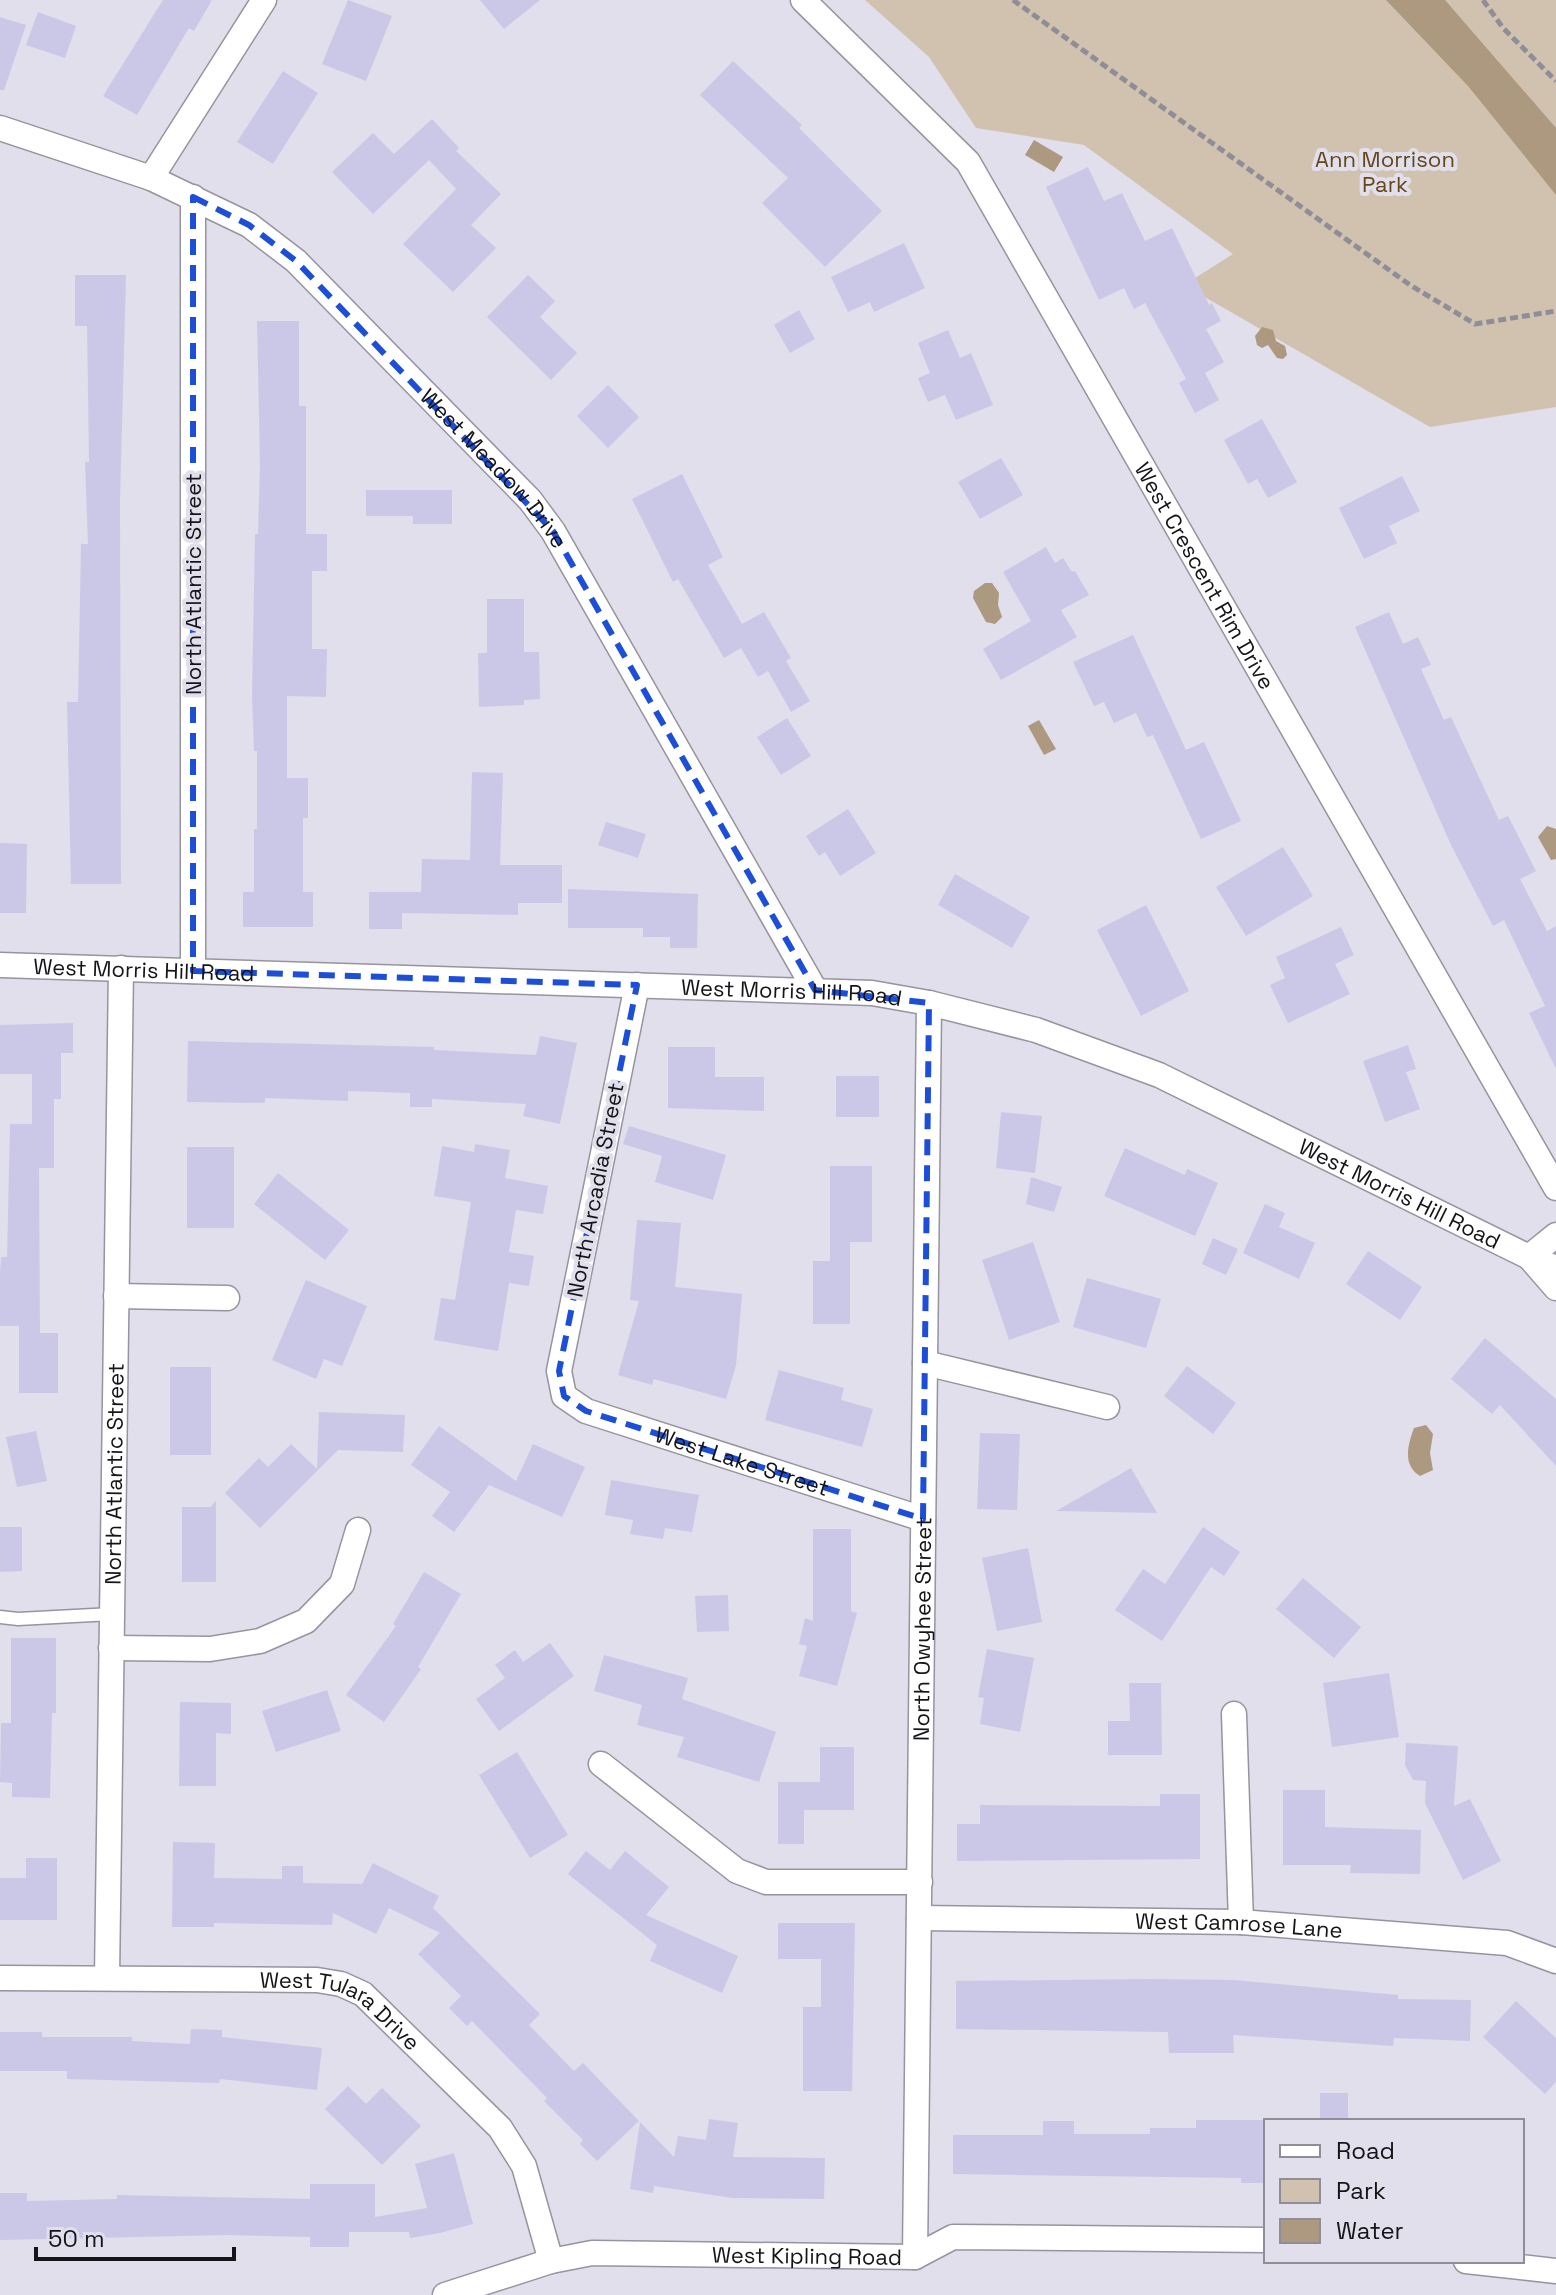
<svg xmlns="http://www.w3.org/2000/svg" width="1556" height="2295" font-family="'Space Grotesk',sans-serif">
<style>
.green{fill:#d0c2af}
.water{fill:#ad9980}
.building{fill:#cbc8e7}
.lines{fill:none;stroke-linecap:round;stroke-linejoin:round}
.lane-casing{stroke:#95949f;stroke-width:15}
.street-casing{stroke:#95949f;stroke-width:27}
.path{stroke:#8f8e97;stroke-width:5;stroke-dasharray:8 4;stroke-linecap:butt}
.lane{stroke:#fff;stroke-width:12}
.street{stroke:#fff;stroke-width:24}
.marked{fill:none;stroke:#1d4ed8;stroke-width:6;stroke-dasharray:16 10;stroke-linejoin:round}
.labels{text-anchor:middle;stroke-width:8;stroke-linejoin:round;paint-order:stroke}
.park-label{font-size:22px;fill:#644618;stroke:#e0dfeb}
.street-label{font-size:22px;fill:#151519;stroke:#e0dfeb}
</style>
<rect width="100%" height="100%" fill="#e0dfeb"/>
<!-- green -->
<polygon class="green" points="865,0 1556,0 1556,407 1430,427 1184,285 1233,254 1084,145 976,128 929,57"/>
<!-- water -->
<g class="water">
<polygon points="1386,0 1445,0 1556,128 1556,195 1468,86"/>
<polygon points="1034,140 1063,157 1054,172 1025,155"/>
<polygon points="1262,327 1273,330 1276,341 1285,346 1287,355 1283,359 1277,358 1268,345 1262,348 1257,345 1255,336"/>
<polygon points="985,583 992,583 999,593 998,605 1002,617 995,624 986,622 973,598 974,591"/>
<polygon points="1039,720 1056,749 1044,755 1028,726"/>
<polygon points="1547,826 1556,829 1556,859 1551,860 1538,837"/>
<path d="M1426,1425L1433,1434L1430,1453L1433,1470L1420,1476C1402,1465 1408,1444 1414,1428Z"/>
</g>
<!-- building -->
<g class="building">
<polygon points="163,0 212,0 194,31 189,28 137,115 103,96"/>
<polygon points="348,0 392,16 366,81 322,64"/>
<polygon points="480,0 540,0 504,29"/>
<polygon points="38,12 76,26 65,58 26,45"/>
<polygon points="0,17 26,25 4,90 0,90"/>
<polygon points="733,61 802,125 799,128 882,211 825,267 762,203 788,178 700,95"/>
<polygon points="283,71 318,93 273,164 237,142"/>
<polygon points="432,119 459,148 456,151 501,194 471,225 496,248 453,292 403,244 456,189 429,160 373,214 332,172 373,133 394,154"/>
<polygon points="1088,167 1104,201 1122,193 1145,241 1172,228 1209,305 1212,303 1221,321 1206,329 1224,362 1205,373 1219,400 1195,413 1179,383 1186,379 1145,303 1134,309 1124,288 1099,300 1046,187"/>
<polygon points="904,243 925,288 874,312 870,302 848,312 831,277"/>
<polygon points="75,275 126,275 120,501 121,884 71,884 67,702 78,702 81,544 88,544 85,462 89,462 87,326 75,326"/>
<polygon points="528,275 555,301 540,317 577,353 551,380 487,317"/>
<polygon points="799,310 815,339 790,353 774,325"/>
<polygon points="257,321 299,321 299,406 306,406 306,534 327,534 327,571 312,571 312,649 327,649 326,697 287,696 287,778 308,778 308,818 303,818 303,892 313,892 313,927 243,927 243,892 254,892 254,829 257,829 257,751 254,751 252,696 255,534 258,534 260,465"/>
<polygon points="948,330 960,358 971,353 993,405 956,420 945,395 928,402 918,378 930,373 918,343"/>
<polygon points="608,385 639,417 608,448 577,416"/>
<polygon points="1262,419 1297,482 1268,498 1257,479 1248,484 1224,440"/>
<polygon points="1001,458 1023,495 980,519 958,482"/>
<polygon points="682,474 723,557 708,565 742,624 764,612 791,658 786,661 810,701 791,712 768,671 758,677 741,648 724,658 678,579 673,582 632,499"/>
<polygon points="1402,476 1420,511 1389,526 1397,543 1364,559 1339,508"/>
<polygon points="366,490 452,490 452,524 413,524 413,516 366,516"/>
<polygon points="1046,547 1055,563 1063,558 1072,572 1075,571 1089,595 1061,610 1077,637 1001,680 983,649 1031,621 1003,572"/>
<polygon points="487,599 524,599 524,652 539,652 540,699 524,700 524,705 479,707 478,653 487,653"/>
<polygon points="1389,612 1403,644 1418,637 1431,665 1421,669 1444,720 1451,717 1499,820 1508,816 1536,871 1520,879 1547,931 1556,926 1556,1069 1529,1013 1545,1006 1504,920 1493,926 1451,845 1355,627"/>
<polygon points="1133,635 1186,750 1204,742 1241,821 1201,839 1153,735 1147,737 1136,713 1114,723 1104,702 1094,706 1073,662"/>
<polygon points="787,718 811,756 781,775 757,737"/>
<polygon points="472,772 503,773 500,865 562,865 562,903 518,903 518,915 402,913 402,929 369,929 369,892 421,892 422,859 470,860"/>
<polygon points="848,809 876,853 840,876 825,852 819,856 806,836"/>
<polygon points="606,822 646,834 638,858 598,845"/>
<polygon points="0,843 27,844 26,913 0,913"/>
<polygon points="1283,847 1313,896 1246,936 1216,887"/>
<polygon points="955,874 1030,917 1012,948 938,905"/>
<polygon points="568,889 698,894 697,948 670,948 670,937 643,937 643,928 568,928"/>
<polygon points="1146,905 1189,991 1141,1016 1097,930"/>
<polygon points="1341,927 1354,955 1335,964 1350,994 1288,1023 1270,985 1285,978 1276,957"/>
<polygon points="73,1023 73,1053 61,1053 61,1099 54,1099 54,1168 39,1168 40,1333 58,1333 58,1393 19,1393 19,1326 0,1326 0,1276 1,1257 7,1257 10,1124 32,1124 32,1074 0,1074 0,1025"/>
<polygon points="540,1036 577,1043 560,1124 523,1116 526,1104 432,1099 432,1107 410,1107 410,1093 348,1091 348,1101 265,1098 265,1103 187,1102 188,1041 434,1047 434,1050 536,1055"/>
<polygon points="1408,1045 1416,1069 1406,1072 1420,1109 1385,1122 1363,1061"/>
<polygon points="668,1047 715,1047 715,1077 764,1077 764,1111 668,1108"/>
<rect x="836" y="1076" width="43" height="41"/>
<polygon points="1001,1112 1042,1116 1035,1173 996,1168"/>
<polygon points="629,1126 726,1155 713,1200 655,1182 662,1156 623,1144"/>
<polygon points="475,1144 510,1150 505,1178 548,1186 543,1214 516,1210 509,1252 534,1256 529,1286 509,1283 498,1351 434,1340 441,1298 455,1300 471,1202 434,1196 442,1146 474,1152"/>
<rect x="187" y="1147" width="47" height="81"/>
<polygon points="1125,1148 1185,1175 1187,1169 1218,1183 1195,1236 1104,1196"/>
<polygon points="830,1166 872,1166 872,1242 850,1242 850,1324 813,1324 813,1261 830,1261"/>
<polygon points="278,1173 349,1230 325,1260 254,1204"/>
<polygon points="1031,1177 1062,1187 1054,1212 1026,1204"/>
<polygon points="1265,1204 1285,1213 1279,1227 1315,1243 1299,1279 1243,1253"/>
<polygon points="637,1220 681,1223 675,1287 742,1294 736,1365 726,1399 654,1379 652,1385 618,1375 639,1301 630,1300"/>
<polygon points="1213,1238 1238,1249 1226,1275 1202,1264"/>
<polygon points="1033,1242 1060,1322 1009,1340 982,1260"/>
<polygon points="1368,1251 1422,1287 1400,1320 1346,1284"/>
<polygon points="1087,1278 1161,1299 1146,1348 1073,1327"/>
<polygon points="306,1280 367,1306 342,1366 324,1359 316,1379 272,1360"/>
<polygon points="1485,1338 1556,1399 1556,1466 1500,1405 1492,1414 1451,1379"/>
<polygon points="1187,1366 1236,1403 1213,1434 1164,1396"/>
<rect x="170" y="1367" width="41" height="88"/>
<polygon points="779,1370 844,1388 841,1400 873,1409 862,1447 765,1420"/>
<polygon points="319,1412 405,1415 403,1452 338,1450 260,1528 225,1493 259,1458 268,1467 291,1444 317,1469"/>
<polygon points="439,1426 516,1481 533,1444 585,1467 562,1517 489,1485 454,1532 432,1516 450,1492 411,1465"/>
<polygon points="36,1431 47,1481 17,1487 6,1437"/>
<polygon points="980,1433 1020,1434 1017,1510 977,1509"/>
<polygon points="1131,1468 1157,1513 1056,1511 1091,1491"/>
<polygon points="611,1480 699,1495 692,1532 665,1528 663,1539 630,1534 633,1520 605,1515"/>
<polygon points="216,1501 216,1582 182,1582 182,1507 210,1507"/>
<polygon points="0,1527 22,1527 22,1571 0,1572"/>
<polygon points="1203,1527 1240,1552 1224,1576 1211,1567 1162,1641 1115,1610 1143,1569 1165,1584"/>
<polygon points="813,1529 851,1529 851,1611 857,1613 837,1686 799,1676 807,1646 799,1644 805,1618 813,1621"/>
<polygon points="1028,1548 1042,1622 997,1631 982,1558"/>
<polygon points="424,1572 461,1594 418,1667 421,1669 384,1722 346,1695 396,1626 393,1624"/>
<polygon points="1303,1578 1361,1627 1334,1658 1276,1609"/>
<polygon points="728,1595 729,1631 697,1632 695,1596"/>
<polygon points="11,1638 56,1638 56,1713 52,1713 50,1798 12,1797 12,1783 0,1782 1,1723 11,1723"/>
<polygon points="550,1643 574,1676 499,1731 476,1699 505,1678 495,1665 515,1650 523,1662"/>
<polygon points="987,1649 1034,1658 1020,1732 980,1724 984,1698 978,1697"/>
<polygon points="604,1655 688,1678 682,1699 776,1732 759,1782 677,1757 684,1737 637,1725 642,1705 594,1691"/>
<polygon points="1389,1673 1399,1737 1332,1747 1323,1683"/>
<polygon points="1129,1683 1161,1683 1162,1755 1108,1755 1108,1721 1130,1721"/>
<polygon points="327,1690 341,1731 276,1752 262,1711"/>
<polygon points="180,1702 231,1703 231,1734 216,1733 216,1786 179,1786"/>
<polygon points="1406,1743 1458,1746 1454,1806 1470,1799 1501,1861 1463,1880 1425,1803 1426,1781 1413,1780 1405,1765"/>
<polygon points="820,1747 854,1747 854,1810 804,1810 804,1844 778,1844 778,1782 820,1782"/>
<polygon points="517,1752 568,1835 530,1858 479,1775"/>
<polygon points="1283,1790 1325,1790 1325,1827 1421,1830 1420,1874 1350,1873 1351,1865 1283,1865"/>
<polygon points="1160,1794 1200,1794 1200,1859 957,1861 957,1824 980,1824 980,1805 1160,1806"/>
<polygon points="173,1842 215,1843 214,1878 282,1879 282,1866 303,1866 303,1883 362,1884 373,1863 439,1896 433,1908 540,2014 529,2025 574,2071 583,2063 639,2121 597,2161 580,2144 583,2140 544,2101 547,2098 472,2021 467,2026 449,2008 461,1996 418,1954 440,1933 389,1908 376,1934 333,1913 332,1925 214,1923 214,1927 172,1927"/>
<polygon points="586,1851 610,1870 625,1851 669,1887 646,1915 738,1956 722,1993 650,1961 657,1945 568,1874"/>
<polygon points="26,1858 57,1858 57,1920 0,1920 0,1878 26,1878"/>
<polygon points="778,1923 855,1923 852,2091 803,2091 803,2007 821,2007 821,1959 778,1959"/>
<polygon points="1149,1979 1233,1980 1398,1995 1398,1999 1471,2000 1470,2041 1394,2038 1393,2046 1233,2035 1234,2053 1169,2053 1168,2032 956,2029 956,1981"/>
<polygon points="1516,2001 1556,2038 1556,2082 1545,2094 1483,2037"/>
<polygon points="191,2029 222,2030 222,2037 322,2048 317,2090 220,2079 219,2083 67,2079 67,2071 0,2071 0,2032 42,2032 42,2037 132,2037 132,2041 190,2044"/>
<polygon points="348,2086 366,2104 382,2088 421,2126 382,2165 325,2109"/>
<rect x="1320" y="2093" width="28" height="28"/>
<polygon points="709,2119 738,2123 733,2157 825,2158 824,2199 732,2198 654,2186 653,2193 630,2189 640,2122 674,2157 678,2136 706,2140"/>
<polygon points="1196,2120 1266,2120 1266,2183 1241,2183 1241,2178 953,2174 953,2135 1043,2135 1043,2121 1074,2121 1074,2134 1150,2134 1150,2128 1196,2128"/>
<polygon points="454,2153 473,2224 440,2233 410,2238 409,2232 349,2232 349,2247 310,2247 310,2237 227,2235 0,2240 0,2193 27,2193 27,2201 117,2199 117,2195 310,2199 310,2184 375,2184 375,2217 427,2208 415,2164"/>
</g>
<g class="lines">
<defs>
<polyline id="lane" points="0,1617 18,1619 112,1614"/>
<g id="street">
<path id="s1" d="M803,0L968,162L1556,1188"/>
<path id="s2" d="M0,128L151,178L249,225L296,261L530,500L553,531L815,990"/>
<polyline points="151,178 264,0"/>
<path id="s3" d="M0,965L872,993L929,1003L1036,1030L1159,1075L1529,1257L1556,1235"/>
<polyline points="193,971 193,197"/>
<path id="s4" d="M637,985L559,1371L564,1396L586,1411L923,1519"/>
<polyline points="1556,1268 1529,1257 1556,1288"/>
<polyline points="116,1296 227,1298"/>
<polyline points="925,1363 1107,1407"/>
<polyline points="111,1648 210,1649 260,1641 306,1621 342,1584 358,1530"/>
<polyline points="1234,1714 1241,1922"/>
<polyline points="601,1764 737,1871 766,1882 920,1882"/>
<path id="s5" d="M919,1918L1241,1922L1507,1943L1556,1961"/>
<path id="s6" d="M0,1978L317,1980L341,1984L363,1994L500,2128L524,2166L551,2261"/>
<path id="s7" d="M107,1978L121,968"/>
<path id="s8" d="M915,2257L929,1003"/>
<polyline points="1466,2261 1556,2271"/>
<path id="s9" d="M445,2295L551,2261L592,2253L915,2257L953,2237L1266,2240"/>
</g>
</defs>
<!-- lane casing -->
<use href="#lane" class="lane-casing"/>
<!-- street casing -->
<use href="#street" class="street-casing"/>
<!-- path -->
<g class="path">
<polyline points="1013,0 1410,285 1475,324 1556,311"/>
<polyline points="1483,0 1503,28 1556,81"/>
</g>
<!-- lane -->
<use href="#lane" class="lane"/>
<!-- street -->
<use href="#street" class="street"/>
</g>
<!-- marked area -->
<path class="marked" d="M193,197L249,225L296,261L553,531L815,990L929,1003L923,1519L586,1411L564,1396L559,1371L637,985L193,971Z"/>
<g class="labels">
<!-- park labels -->
<g class="park-label">
<text x="1385" y="167">Ann Morrison<tspan x="1385" dy="25">Park</tspan></text>
</g>
<!-- street labels -->
<g class="street-label">
<text dy="8" stroke="none"><textPath href="#s2" startOffset="614">West Meadow Drive</textPath></text>
<text dy="8" stroke="none"><textPath href="#s1" startOffset="708">West Crescent Rim Drive</textPath></text>
<text transform="translate(193 584) rotate(-90)" y="8">North Atlantic Street</text>
<text dy="8" stroke="none"><textPath href="#s3" startOffset="144">West Morris Hill Road</textPath></text>
<text dy="8" stroke="none"><textPath href="#s3" startOffset="792">West Morris Hill Road</textPath></text>
<text transform="translate(595 1190) rotate(-79)" y="8">North Arcadia Street</text>
<text dy="8" stroke="none"><textPath href="#s3" startOffset="1440">West Morris Hill Road</textPath></text>
<text dy="8" stroke="none"><textPath href="#s4" startOffset="610">West Lake Street</textPath></text>
<text dy="8" stroke="none"><textPath href="#s7" startOffset="504">North Atlantic Street</textPath></text>
<text dy="8" stroke="none"><textPath href="#s8" startOffset="628">North Owyhee Street</textPath></text>
<text dy="8" stroke="none"><textPath href="#s5" startOffset="320">West Camrose Lane</textPath></text>
<text dy="8" stroke="none"><textPath href="#s6" startOffset="350">West Tulara Drive</textPath></text>
<text dy="8" stroke="none"><textPath href="#s9" startOffset="368">West Kipling Road</textPath></text>
</g>
</g>
<!-- legend -->
<rect x="1264" y="2119" width="260" height="144" fill="#e0dfeb" stroke="#8f8e97" stroke-width="2"/>
<rect x="1280" y="2145" width="40" height="12" fill="#ffffff" stroke="#8f8e97" stroke-width="2"/>
<text x="1336" y="2159" font-size="24" fill="#151519">Road</text>
<rect x="1280" y="2179" width="40" height="24" fill="#d0c2af" stroke="#8f8e97" stroke-width="2"/>
<text x="1336" y="2199" font-size="24" fill="#151519">Park</text>
<rect x="1280" y="2219" width="40" height="24" fill="#ad9980" stroke="#8f8e97" stroke-width="2"/>
<text x="1336" y="2239" font-size="24" fill="#151519">Water</text>
<!-- scale -->
<path d="M36 2247v12h198v-12" fill="none" stroke="#151519" stroke-width="4"/>
<text x="48" y="2247" font-size="24" fill="#151519" stroke="#e0dfeb" stroke-width="6" paint-order="stroke">50 m</text>
</svg>
